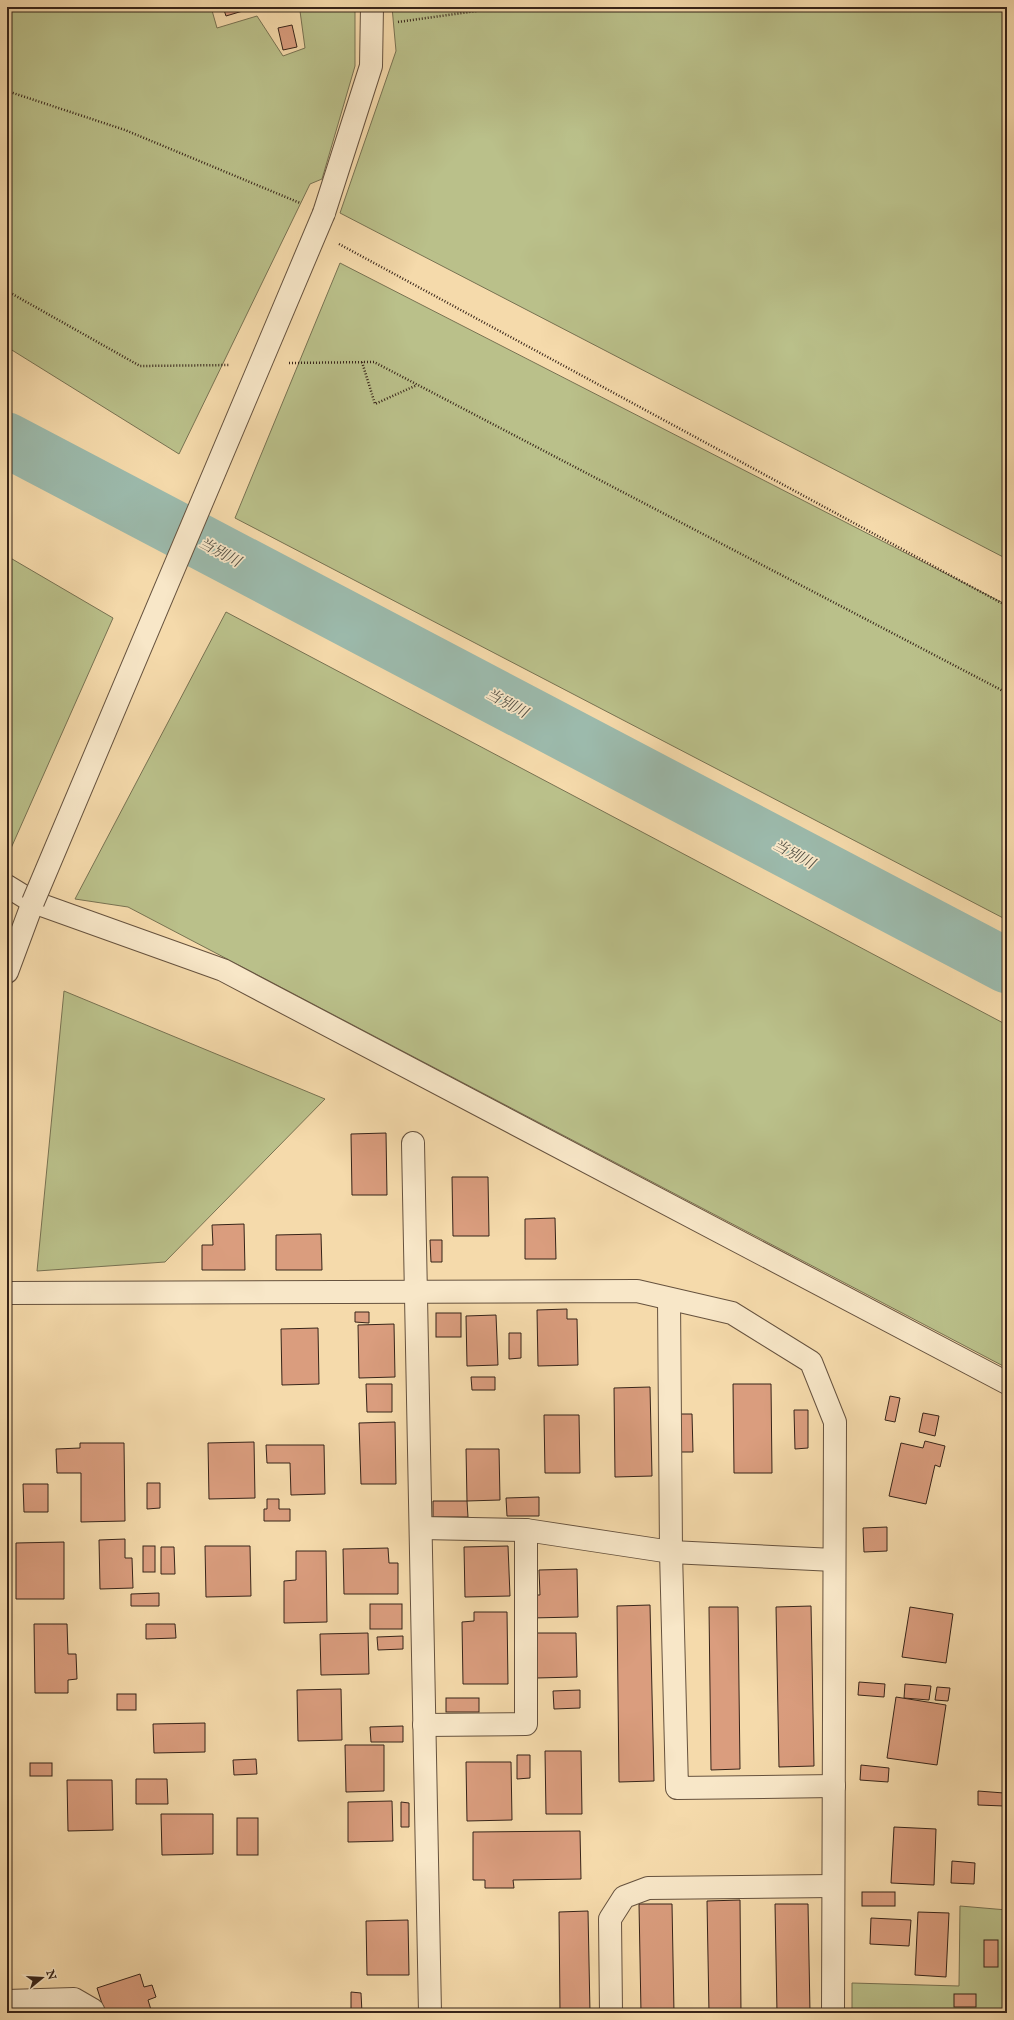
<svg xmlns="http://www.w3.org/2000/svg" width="1014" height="2020" font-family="'IM FELL English','Noto Serif JP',serif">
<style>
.green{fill:#bac08a;stroke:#787252}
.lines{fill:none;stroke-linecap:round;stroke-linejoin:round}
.river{stroke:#9cbaac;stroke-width:55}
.building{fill:#da9d7e;stroke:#372419}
.minor-casing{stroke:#66523e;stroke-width:24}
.path{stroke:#372419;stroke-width:2.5;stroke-dasharray:1 2;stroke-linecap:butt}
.minor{stroke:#f8e7c8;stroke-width:22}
.minor-bridge-casing{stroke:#66523e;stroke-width:24;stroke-linecap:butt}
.minor-bridge{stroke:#f8e7c8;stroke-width:22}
.labels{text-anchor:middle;stroke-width:3.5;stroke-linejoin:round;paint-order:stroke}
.water-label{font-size:15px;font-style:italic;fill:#555145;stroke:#f8e7c8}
</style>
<rect width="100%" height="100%" fill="#f5daab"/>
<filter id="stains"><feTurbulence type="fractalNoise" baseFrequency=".005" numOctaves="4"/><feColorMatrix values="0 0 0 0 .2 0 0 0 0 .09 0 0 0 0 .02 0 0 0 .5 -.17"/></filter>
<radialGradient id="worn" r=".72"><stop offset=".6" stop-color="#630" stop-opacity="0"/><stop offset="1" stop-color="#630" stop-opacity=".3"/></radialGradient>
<!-- green -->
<g class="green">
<polygon points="7,7 211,7 217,28 257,16 283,56 305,48 300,11 307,7 355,7 355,66 322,179 310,184 179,454 7,347"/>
<polygon points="392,7 1007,7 1007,559 340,213 396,51"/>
<polygon points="340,263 1007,605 1007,920 235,518"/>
<polygon points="7,556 113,618 8,855 7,854"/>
<polygon points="226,612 1007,1025 1007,1368 128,907 75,899"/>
<polygon points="64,991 325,1099 165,1262 37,1271"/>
<polygon points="960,1906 1007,1910 1007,2013 852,2013 852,1983 959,1986"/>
</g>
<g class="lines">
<!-- river -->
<polyline class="river" points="7,440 1007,966"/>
</g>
<!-- building -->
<g class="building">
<polygon points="223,7 256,7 226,16"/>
<polygon points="292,25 297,47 283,50 278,28"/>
<polygon points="386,1133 387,1195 352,1195 351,1134"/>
<polygon points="452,1177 488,1177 489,1236 453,1236"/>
<polygon points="555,1218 556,1259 525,1259 525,1219"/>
<polygon points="244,1224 245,1270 202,1270 202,1245 213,1245 212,1225"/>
<polygon points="321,1234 322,1270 276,1270 276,1235"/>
<polygon points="430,1240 442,1240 442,1262 431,1262"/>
<polygon points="567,1309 567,1319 577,1319 578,1365 538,1366 537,1310"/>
<polygon points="355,1312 369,1312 369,1323 355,1322"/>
<rect x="436" y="1313" width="25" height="24"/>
<polygon points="496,1315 498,1365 467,1366 466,1316"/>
<polygon points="394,1324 395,1377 359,1378 358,1325"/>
<polygon points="318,1328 319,1384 282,1385 281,1329"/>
<polygon points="509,1333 521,1333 521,1358 509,1359"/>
<polygon points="471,1377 495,1377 495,1390 472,1390"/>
<polygon points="366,1384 392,1384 392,1412 367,1412"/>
<polygon points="733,1384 771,1384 772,1473 734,1473"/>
<polygon points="650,1387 652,1476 615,1477 614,1388"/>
<polygon points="890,1396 900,1398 895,1422 885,1420"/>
<polygon points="794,1410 808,1410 808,1448 795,1449"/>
<polygon points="923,1413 939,1416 935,1436 919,1432"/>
<polygon points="680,1414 692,1414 693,1452 680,1452"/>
<polygon points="544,1415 579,1415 580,1473 545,1473"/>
<polygon points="395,1422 396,1484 361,1484 359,1423"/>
<polygon points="925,1441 945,1446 940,1467 935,1465 926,1504 889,1496 901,1443 923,1448"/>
<polygon points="254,1442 255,1498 209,1499 208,1443"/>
<polygon points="80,1443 124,1443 125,1521 81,1522 81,1473 57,1473 56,1449 80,1448"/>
<polygon points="266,1445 324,1445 325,1494 291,1495 290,1463 267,1463"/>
<polygon points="466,1449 499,1449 500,1500 467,1501"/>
<polygon points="147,1483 160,1483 160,1508 147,1509"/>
<polygon points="23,1484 48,1484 48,1512 24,1512"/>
<polygon points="539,1497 539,1516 507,1516 506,1498"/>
<polygon points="267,1499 279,1499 279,1509 290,1509 290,1521 264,1521 264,1509 267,1509"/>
<polygon points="433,1501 467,1501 468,1517 433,1517"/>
<polygon points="887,1527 887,1551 864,1552 863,1528"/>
<polygon points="125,1539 125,1558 132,1558 133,1588 100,1589 99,1540"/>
<polygon points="64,1542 64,1599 16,1599 16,1543"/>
<rect x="143" y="1546" width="12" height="26"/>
<polygon points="205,1546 250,1546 251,1596 206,1597"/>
<polygon points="508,1546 510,1596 465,1597 464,1547"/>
<polygon points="161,1547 174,1547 175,1574 161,1574"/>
<polygon points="388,1548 389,1563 398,1563 398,1594 344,1594 343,1549"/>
<polygon points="296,1551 326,1551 327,1622 284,1623 284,1581 296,1580"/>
<polygon points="577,1569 578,1617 530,1618 530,1595 540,1595 539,1570"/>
<polygon points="159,1593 159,1606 131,1606 131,1594"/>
<rect x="370" y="1604" width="32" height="25"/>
<polygon points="650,1605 654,1781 619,1782 617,1606"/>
<polygon points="811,1606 814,1766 779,1767 776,1607"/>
<polygon points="709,1607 738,1607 740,1769 711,1770"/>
<polygon points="910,1607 953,1614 946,1663 902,1657"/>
<polygon points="474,1612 507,1612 508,1684 463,1684 462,1622 474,1621"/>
<polygon points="34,1624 67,1624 68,1654 76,1654 77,1679 68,1680 68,1693 35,1693"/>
<polygon points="146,1624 175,1624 176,1638 146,1639"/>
<polygon points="368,1633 369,1674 321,1675 320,1634"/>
<polygon points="536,1633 576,1633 577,1677 536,1678"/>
<polygon points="403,1636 403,1649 378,1650 377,1637"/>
<polygon points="859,1682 885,1684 884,1697 858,1695"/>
<polygon points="905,1684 931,1686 929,1700 904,1698"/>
<polygon points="937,1687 950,1688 948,1701 935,1700"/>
<polygon points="341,1689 342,1740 298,1741 297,1690"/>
<polygon points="580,1690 580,1708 554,1709 553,1691"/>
<rect x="117" y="1694" width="19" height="16"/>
<polygon points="896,1697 946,1705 937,1765 887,1758"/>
<rect x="446" y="1698" width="33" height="14"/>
<polygon points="205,1723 205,1752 154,1753 153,1724"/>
<polygon points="403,1726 403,1742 371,1742 370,1727"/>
<polygon points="345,1745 384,1745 384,1791 346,1792"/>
<polygon points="545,1751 581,1751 582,1814 546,1814"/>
<polygon points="517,1755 530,1755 530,1778 517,1779"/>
<polygon points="256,1759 257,1774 234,1775 233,1760"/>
<polygon points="466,1762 511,1762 512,1820 467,1821"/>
<rect x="30" y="1763" width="22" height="13"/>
<polygon points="861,1765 889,1768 888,1782 860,1780"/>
<polygon points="136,1779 167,1779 168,1804 136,1804"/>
<polygon points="67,1780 112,1780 113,1830 68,1831"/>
<polygon points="978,1791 1004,1793 1004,1806 978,1805"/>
<polygon points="392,1801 393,1841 348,1842 348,1802"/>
<polygon points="401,1802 409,1803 409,1827 401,1827"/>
<polygon points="161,1814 213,1814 213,1854 162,1855"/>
<rect x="237" y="1818" width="21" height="37"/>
<polygon points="894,1827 936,1829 934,1885 891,1883"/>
<polygon points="580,1831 581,1879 513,1880 514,1888 485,1888 485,1880 473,1880 473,1832"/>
<polygon points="952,1861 975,1863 974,1884 951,1883"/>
<rect x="862" y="1892" width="33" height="14"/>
<polygon points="740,1900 741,2013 709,2013 707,1901"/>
<polygon points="639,1904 672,1904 674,2013 641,2013"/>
<polygon points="775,1904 808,1904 810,2013 777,2013"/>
<polygon points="588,1911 590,2013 560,2013 559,1912"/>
<polygon points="918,1912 949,1913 946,1977 915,1975"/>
<polygon points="871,1918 911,1920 909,1946 870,1944"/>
<polygon points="408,1920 409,1975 367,1975 366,1921"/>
<rect x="984" y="1940" width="14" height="27"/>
<polygon points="140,1974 144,1987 152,1985 156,1997 148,2000 152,2013 105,2013 97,1988"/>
<polygon points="351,1992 361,1993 362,2013 351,2013"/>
<rect x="954" y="1994" width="22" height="13"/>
</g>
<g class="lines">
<defs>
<g id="minor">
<polyline points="324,213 371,66 372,7"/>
<polyline points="7,886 33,902 223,970 1007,1383"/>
<polyline points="7,972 33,902"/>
<polyline points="413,1143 430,2013"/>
<polyline points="7,1293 637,1291 732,1313 811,1362 835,1422 833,2013"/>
<polyline points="669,1299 671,1552 677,1788 834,1786"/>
<polyline points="421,1528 526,1530 671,1552 834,1560"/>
<polyline points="424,1725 526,1724 526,1530"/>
<polyline points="7,2001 74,1999 93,2010 94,2013"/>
<polyline points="611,2013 610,1919 624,1897 648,1888 833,1886"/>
</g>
</defs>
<!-- minor casing -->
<use href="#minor" class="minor-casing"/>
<!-- path -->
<g class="path">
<polyline points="398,22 505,7"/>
<polyline points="7,91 125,130 300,203"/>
<polyline points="339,244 1007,606"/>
<polyline points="7,291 140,366 230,365"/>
<polyline points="362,362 375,404 417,385"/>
<polyline points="289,363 374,362 1007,693"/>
</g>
<!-- minor -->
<use href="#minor" class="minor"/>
<defs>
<polyline id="minor-bridge" points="33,902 324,213"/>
</defs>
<!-- minor-bridge casing -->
<use href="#minor-bridge" class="minor-bridge-casing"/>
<!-- minor-bridge -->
<use href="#minor-bridge" class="minor-bridge"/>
</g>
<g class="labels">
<!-- water labels -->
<g class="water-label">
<text transform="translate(220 552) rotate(28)" y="5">当別川</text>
<text transform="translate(507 703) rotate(28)" y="5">当別川</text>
<text transform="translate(794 854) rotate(28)" y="5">当別川</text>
</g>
</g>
<!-- margin -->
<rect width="1014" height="2020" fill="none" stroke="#f5daab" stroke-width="24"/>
<rect x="8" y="8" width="998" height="2004" fill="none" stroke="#372419" stroke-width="2"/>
<rect x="12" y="12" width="990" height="1996" fill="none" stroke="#372419"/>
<!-- north arrow -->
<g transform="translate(42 1978) rotate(72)" stroke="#f8e7c8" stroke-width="3" paint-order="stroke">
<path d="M0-3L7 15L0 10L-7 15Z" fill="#372419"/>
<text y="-6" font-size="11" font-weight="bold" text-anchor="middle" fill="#372419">N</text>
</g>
<rect width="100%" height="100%" filter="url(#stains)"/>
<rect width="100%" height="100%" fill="url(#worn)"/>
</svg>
